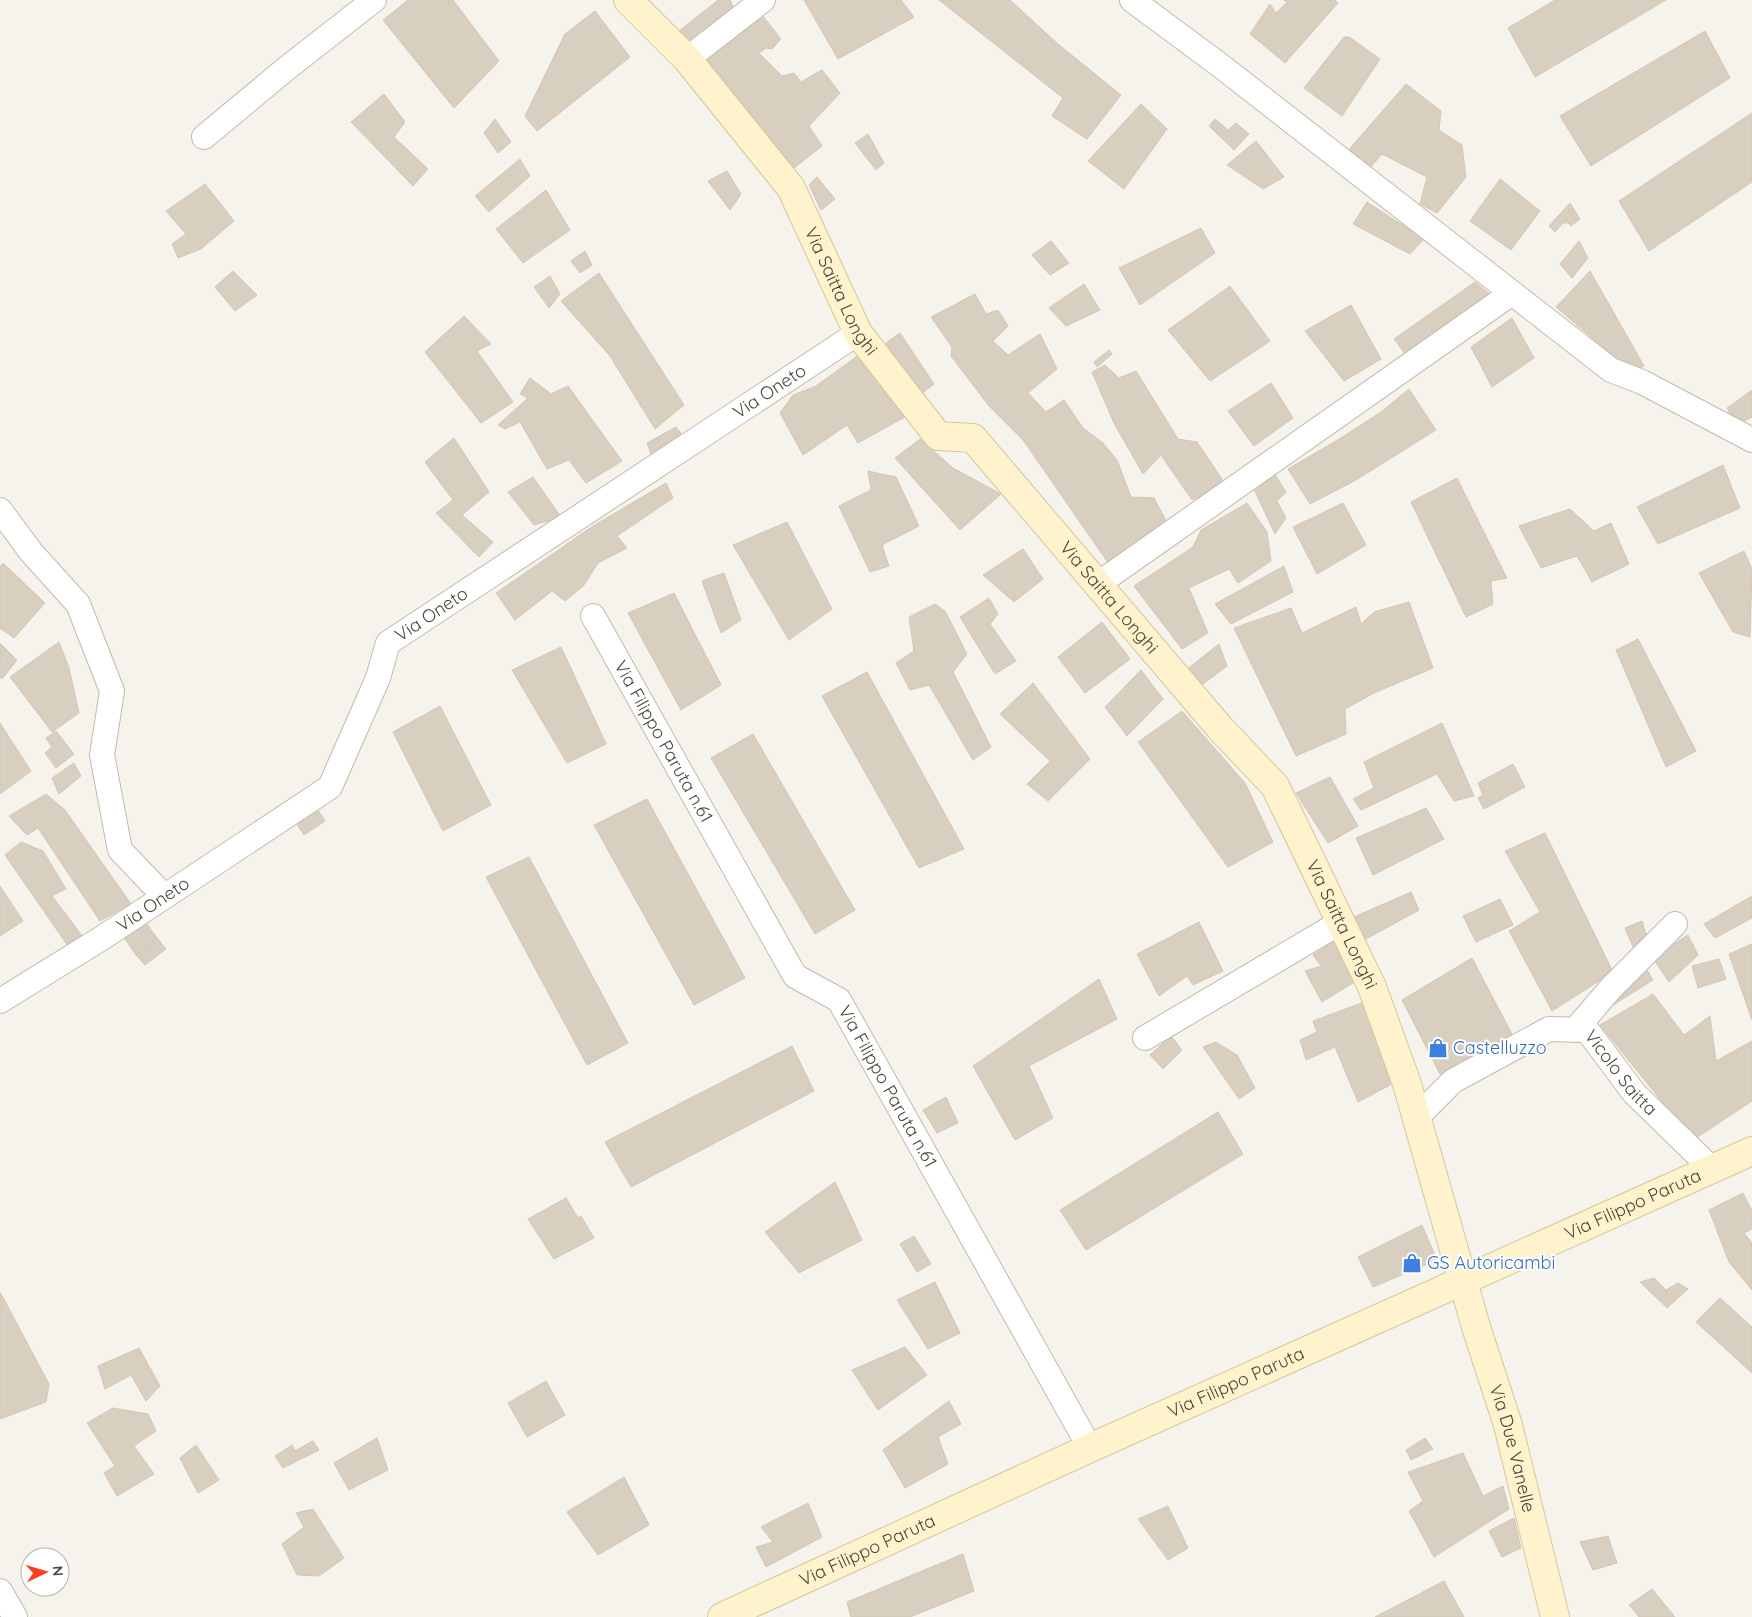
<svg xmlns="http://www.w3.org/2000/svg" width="1752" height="1617" font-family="Quicksand,sans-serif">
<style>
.building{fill:#d8cfc1;stroke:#d3c7b4}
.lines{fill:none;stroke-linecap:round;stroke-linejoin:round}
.street-casing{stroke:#c2bbae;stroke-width:26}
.secondary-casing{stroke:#d6c79b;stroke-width:30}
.street{stroke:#fff;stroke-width:24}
.secondary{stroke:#fff3cd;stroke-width:28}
.labels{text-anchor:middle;stroke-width:4;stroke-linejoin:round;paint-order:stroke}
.street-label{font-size:18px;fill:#4b4439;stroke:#fff}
.shop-label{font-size:18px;fill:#366cbe;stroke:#fff;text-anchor:start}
</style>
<rect width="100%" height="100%" fill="#f6f3ec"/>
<!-- building -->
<g class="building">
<polygon points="408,0 453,0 499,61 454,108 383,20"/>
<polygon points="718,0 730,0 734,9 687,46 678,32"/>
<polygon points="804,0 901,0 914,17 838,59"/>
<polygon points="939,0 1010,0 1058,44 1121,95 1087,139 1052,116 1063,98"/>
<polygon points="1284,0 1335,0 1338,3 1285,63 1250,34 1270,4 1276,13 1287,2"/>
<polygon points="1555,0 1666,0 1535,77 1508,28"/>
<polygon points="595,11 630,57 537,131 525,116 565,34"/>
<polygon points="762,15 781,39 772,49 766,48 759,53 782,76 794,73 801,82 822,70 840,93 809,126 822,146 789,172 745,108 704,63"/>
<polygon points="1705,31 1730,78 1591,166 1560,116"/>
<polygon points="1344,37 1349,37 1380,59 1342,116 1304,88"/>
<polygon points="1406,84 1441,111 1439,130 1462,145 1466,177 1437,213 1420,204 1427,177 1382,154 1370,168 1346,153"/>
<polygon points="384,94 405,122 394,137 428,169 413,186 351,122"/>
<polygon points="1141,104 1167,129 1124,189 1088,161"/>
<polygon points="1752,113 1752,182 1649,251 1619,201"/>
<polygon points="495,119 511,142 498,153 484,133"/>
<polygon points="1215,119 1228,130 1236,123 1249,134 1234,150 1209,126"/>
<polygon points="868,134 884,163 876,170 855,143"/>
<polygon points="1256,141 1284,177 1263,189 1227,165"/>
<polygon points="520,159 530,176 489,212 475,196"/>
<polygon points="727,171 741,194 730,210 708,181"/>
<polygon points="817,177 835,199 821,210 809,185"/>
<polygon points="1500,179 1540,211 1511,250 1470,221"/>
<polygon points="205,184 234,221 201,249 178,258 172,244 186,234 166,211"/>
<polygon points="546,190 570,230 523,263 496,229"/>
<polygon points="1367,202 1424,239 1410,254 1353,224"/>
<polygon points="1570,203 1580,219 1571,226 1568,223 1563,223 1555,232 1549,226"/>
<polygon points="1201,228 1215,253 1140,305 1119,268"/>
<polygon points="1051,241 1069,263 1050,275 1032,255"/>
<polygon points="1579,241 1588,258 1572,278 1560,264"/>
<polygon points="585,251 592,265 580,273 571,261"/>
<polygon points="233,271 257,295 235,311 215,287"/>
<polygon points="1590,271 1644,366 1632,372 1556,307"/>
<polygon points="599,273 684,405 655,429 610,356 561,301"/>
<polygon points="550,276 560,294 549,308 534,287"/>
<polygon points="1475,282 1493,297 1406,355 1394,339"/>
<polygon points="1084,284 1100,310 1066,326 1049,308"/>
<polygon points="1230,286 1270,341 1210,381 1168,330"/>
<polygon points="975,294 986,314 998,310 1008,326 993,341 1008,355 1040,334 1057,369 1028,393 1046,412 1064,400 1083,428 1103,443 1117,460 1131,497 1154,498 1168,524 1109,564 1023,440 989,406 951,356 952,347 931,317"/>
<polygon points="1351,305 1381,359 1344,381 1305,331"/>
<polygon points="464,316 491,344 477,351 513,402 481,423 425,352"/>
<polygon points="1512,318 1534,358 1492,387 1471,347"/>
<polygon points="900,333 934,384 921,394 886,343"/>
<polygon points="1109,350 1112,354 1097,367 1094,362"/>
<polygon points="863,352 905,417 858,443 847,425 803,455 780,413 793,395 816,386"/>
<polygon points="1105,365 1119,378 1136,371 1178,439 1197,442 1226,485 1192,500 1161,455 1143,474 1114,423 1092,372"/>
<polygon points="530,378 551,394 568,386 622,461 586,483 569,460 547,469 520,422 505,429 498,425 528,398 520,394"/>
<polygon points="1271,383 1293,418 1254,446 1228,411"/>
<polygon points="1409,389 1436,430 1356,480 1310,504 1288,469 1341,438 1381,412"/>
<polygon points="1752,390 1752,417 1737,425 1727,408"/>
<polygon points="676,427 683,436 653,459 647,443"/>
<polygon points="454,438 489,492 462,515 493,542 479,557 436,513 453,500 425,462"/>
<polygon points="920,439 953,468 1001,494 960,530 895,458"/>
<polygon points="1723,465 1740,508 1658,544 1637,507"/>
<polygon points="868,471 896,477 919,526 882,545 889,566 870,572 839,506 871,490"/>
<polygon points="1274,473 1286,492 1277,501 1286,518 1275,534 1252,485"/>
<polygon points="533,477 561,517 534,525 508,492"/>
<polygon points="1457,478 1507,578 1491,581 1493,604 1466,617 1411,502"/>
<polygon points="666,483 673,498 617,536 627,548 598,563 584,585 565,601 552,591 515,620 496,593 593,526"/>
<polygon points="1247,503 1267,532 1271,561 1238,583 1229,569 1189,588 1208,633 1182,649 1134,586 1193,547 1201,530"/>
<polygon points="1343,503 1366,545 1317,574 1293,527"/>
<polygon points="1570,509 1594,531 1611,523 1629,564 1592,582 1577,556 1541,568 1519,526"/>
<polygon points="787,522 832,609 789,640 733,545"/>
<polygon points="1023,549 1043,579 1014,602 983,575"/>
<polygon points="1744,551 1752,569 1750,637 1733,632 1699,573"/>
<polygon points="3,563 45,603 14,638 0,628 0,567"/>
<polygon points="1284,566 1293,592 1231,624 1215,604"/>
<polygon points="724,573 741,620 721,633 702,581"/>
<polygon points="674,593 721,685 681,710 628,613"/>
<polygon points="989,598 998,614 990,624 1016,661 995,674 960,617"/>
<polygon points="1409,602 1433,668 1374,693 1345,709 1346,734 1296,756 1234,628 1291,608 1302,633 1356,607 1361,624 1374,612"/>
<polygon points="935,604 945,611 967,654 953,672 991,747 973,760 929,685 910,690 896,663 914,651 909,617"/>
<polygon points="1102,622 1130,659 1085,693 1058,657"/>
<polygon points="1638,639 1696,751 1666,767 1616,650"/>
<polygon points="59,642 69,668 79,713 52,732 10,677"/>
<polygon points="0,643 17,660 2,679 0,677"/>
<polygon points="1219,644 1227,666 1203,684 1186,670"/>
<polygon points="561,647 606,744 567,763 512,670"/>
<polygon points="1141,670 1163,699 1127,736 1105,707"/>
<polygon points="867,672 964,849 919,868 822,696"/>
<polygon points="1033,683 1090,759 1048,801 1027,784 1050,761 1000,714"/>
<polygon points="440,706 491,805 443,831 393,732"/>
<polygon points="1182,711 1245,783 1273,842 1228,867 1138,742"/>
<polygon points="0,723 31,771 0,794"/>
<polygon points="1442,723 1474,796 1454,801 1437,774 1361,810 1353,799 1374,788 1364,762"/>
<polygon points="56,731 74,754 56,768 45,753 52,747 46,738"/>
<polygon points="753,734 855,910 815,934 711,758"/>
<polygon points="74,763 81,776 59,794 52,778"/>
<polygon points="1513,764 1525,787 1484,809 1478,798 1483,795 1478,783"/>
<polygon points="1330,777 1358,826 1328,843 1296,793"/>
<polygon points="46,794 65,810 131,904 100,921 38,828 27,835 9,816"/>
<polygon points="647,799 745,978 694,1005 594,825"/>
<polygon points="314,804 325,821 304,835 293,818"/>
<polygon points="1426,808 1444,839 1373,875 1356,838"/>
<polygon points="1545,833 1613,972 1552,1011 1509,931 1540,912 1505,851"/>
<polygon points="21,842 43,851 66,889 52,896 83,937 68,946 5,855"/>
<polygon points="529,857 628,1043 587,1065 486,877"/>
<polygon points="0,886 23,921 0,936"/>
<polygon points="1411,892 1419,910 1366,939 1354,917"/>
<polygon points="1752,896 1752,918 1715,938 1704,924"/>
<polygon points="1500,899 1513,925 1476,942 1463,916"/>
<polygon points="144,920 157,938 136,955 123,936"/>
<polygon points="1642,921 1648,941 1636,954 1625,928"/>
<polygon points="1199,922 1223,971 1193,985 1187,976 1159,996 1137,954"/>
<polygon points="1688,935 1698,955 1669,982 1653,958"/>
<polygon points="157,938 166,949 145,965 136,955"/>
<polygon points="1335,941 1356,981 1322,1002 1305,971 1321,966 1313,955"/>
<polygon points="1752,944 1752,1020 1729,954"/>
<polygon points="1472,958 1514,1038 1440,1074 1402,1000"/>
<polygon points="1719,959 1726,979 1698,988 1692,966"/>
<polygon points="1642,961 1653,980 1605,1010"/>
<polygon points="1099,979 1117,1019 1029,1066 1053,1118 1015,1140 973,1066"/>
<polygon points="1653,994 1684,1035 1710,1016 1716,1061 1752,1041 1752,1101 1693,1140 1600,1025"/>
<polygon points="1367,1001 1391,1071 1390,1085 1358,1102 1335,1047 1306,1060 1300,1040 1317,1032 1313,1021"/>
<polygon points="1171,1036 1182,1050 1163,1069 1150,1055"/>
<polygon points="1216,1042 1237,1055 1255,1088 1239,1099 1203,1047"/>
<polygon points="792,1046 814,1091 631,1187 605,1142"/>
<polygon points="946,1097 958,1123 937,1133 923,1110"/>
<polygon points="1218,1112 1243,1154 1086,1250 1060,1210"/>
<polygon points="835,1182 862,1240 799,1273 765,1232"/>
<polygon points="1743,1193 1752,1211 1752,1229 1744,1233 1752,1243 1752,1290 1729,1262 1709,1210"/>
<polygon points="566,1198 578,1218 581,1216 594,1238 554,1259 528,1219"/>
<polygon points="1422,1225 1437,1260 1373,1287 1358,1257"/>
<polygon points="914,1236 931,1264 917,1272 900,1244"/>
<polygon points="1654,1278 1666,1290 1678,1283 1688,1289 1667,1308 1640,1282"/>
<polygon points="935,1282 960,1333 928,1349 897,1300"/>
<polygon points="0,1292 49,1384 46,1402 0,1419"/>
<polygon points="1720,1298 1752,1327 1752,1373 1696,1322"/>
<polygon points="905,1347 927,1375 878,1410 852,1370"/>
<polygon points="139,1348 160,1386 146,1401 131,1375 105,1389 98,1366"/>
<polygon points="546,1381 565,1415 527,1437 508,1403"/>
<polygon points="949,1401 961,1424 938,1437 948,1464 905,1488 883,1450"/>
<polygon points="113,1408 148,1414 156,1431 134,1446 154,1474 117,1496 104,1473 115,1466 87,1423"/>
<polygon points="377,1438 388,1470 349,1490 334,1463"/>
<polygon points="1425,1438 1433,1449 1411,1460 1406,1450"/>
<polygon points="313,1441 319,1450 283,1468 275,1456 292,1445 295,1451"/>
<polygon points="196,1445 219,1480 198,1493 180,1458"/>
<polygon points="1463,1453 1483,1496 1503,1486 1509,1509 1434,1557 1409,1511 1423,1501 1408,1472"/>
<polygon points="624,1477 649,1525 598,1555 567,1512"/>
<polygon points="808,1503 822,1537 766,1567 756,1547 773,1542 761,1527"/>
<polygon points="1168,1506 1188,1548 1168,1560 1138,1519"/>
<polygon points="313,1509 344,1558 319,1576 297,1575 282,1544 304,1527 296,1513"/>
<polygon points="1514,1518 1521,1548 1502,1557 1489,1531"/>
<polygon points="1608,1536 1617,1563 1593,1570 1580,1542"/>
<polygon points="963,1554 974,1591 910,1617 851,1617 847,1602"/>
<polygon points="1444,1581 1464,1617 1375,1617"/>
<polygon points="1652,1589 1675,1617 1639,1617 1629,1605"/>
</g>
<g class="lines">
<defs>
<g id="street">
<polyline points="1132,0 1221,66 1611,370 1642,382 1752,440"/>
<polyline points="687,59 763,0"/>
<polyline points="204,137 287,68 374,0"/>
<polyline points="0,510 31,552 78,604 112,691 102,755 120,850 164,896"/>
<polyline points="1098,584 1512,293"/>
<path id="s1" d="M593,616L795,976L839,1000L1090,1448"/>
<path id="s2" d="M0,1001L102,938L330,787L378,678L388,643L858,333"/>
<polyline points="1575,1030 1611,988 1675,924"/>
<polyline points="1145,1038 1341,922"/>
<path id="s3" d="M1416,1118L1453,1081L1549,1029L1587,1030L1634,1093L1712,1169"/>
<polyline points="0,1591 15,1617"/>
</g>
<g id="secondary">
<path id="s4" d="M628,0L687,59L791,188L858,333L938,436L973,438L1220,728L1275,786L1372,987L1407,1084L1476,1327L1508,1425L1555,1617"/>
<path id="s5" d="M722,1617L1090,1448L1752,1151"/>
</g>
</defs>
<!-- street casing -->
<use href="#street" class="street-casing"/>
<!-- secondary casing -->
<use href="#secondary" class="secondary-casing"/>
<!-- street -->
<use href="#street" class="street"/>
<!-- secondary -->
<use href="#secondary" class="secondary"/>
</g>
<!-- icons -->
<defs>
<symbol id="shop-bare" viewBox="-9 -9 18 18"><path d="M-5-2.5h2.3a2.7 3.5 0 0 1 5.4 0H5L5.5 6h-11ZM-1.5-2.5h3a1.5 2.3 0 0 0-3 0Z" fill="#3f7fe0" stroke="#fff" stroke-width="2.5" paint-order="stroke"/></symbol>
</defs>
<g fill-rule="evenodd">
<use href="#shop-bare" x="1424" y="1034" width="28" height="28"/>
<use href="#shop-bare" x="1398" y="1249" width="28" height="28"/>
</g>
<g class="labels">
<!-- street labels -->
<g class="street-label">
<text dy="6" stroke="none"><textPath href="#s4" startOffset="364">Via Saitta Longhi</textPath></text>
<text dy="6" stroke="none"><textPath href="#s2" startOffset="1006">Via Oneto</textPath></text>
<text dy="6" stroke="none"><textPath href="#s4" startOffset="784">Via Saitta Longhi</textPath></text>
<text dy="6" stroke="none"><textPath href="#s2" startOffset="601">Via Oneto</textPath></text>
<text dy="6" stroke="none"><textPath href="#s1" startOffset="144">Via Filippo Paruta n.61</textPath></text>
<text dy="6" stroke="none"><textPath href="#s2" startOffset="181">Via Oneto</textPath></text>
<text dy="6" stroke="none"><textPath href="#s4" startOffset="1189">Via Saitta Longhi</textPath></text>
<text dy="6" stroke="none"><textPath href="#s3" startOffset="254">Vicolo Saitta</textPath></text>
<text dy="6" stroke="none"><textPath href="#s1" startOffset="562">Via Filippo Paruta n.61</textPath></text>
<text dy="6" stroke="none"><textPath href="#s5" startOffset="1000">Via Filippo Paruta</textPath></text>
<text dy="6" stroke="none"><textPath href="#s5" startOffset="565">Via Filippo Paruta</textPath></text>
<text dy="6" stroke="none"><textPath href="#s4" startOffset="1741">Via Due Vanelle</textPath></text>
<text dy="6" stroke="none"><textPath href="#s5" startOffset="160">Via Filippo Paruta</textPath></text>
</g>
<!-- shop labels -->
<g class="shop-label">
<text x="1453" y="1054">Castelluzzo</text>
<text x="1427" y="1269">GS Autoricambi</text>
</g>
</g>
<!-- north arrow -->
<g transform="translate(45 1572) rotate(85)"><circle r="24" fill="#ffffff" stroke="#b7b4b0"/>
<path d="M0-4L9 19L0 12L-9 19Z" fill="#fc3f1d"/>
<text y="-8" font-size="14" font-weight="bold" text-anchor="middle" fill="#4b4439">N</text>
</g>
</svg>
